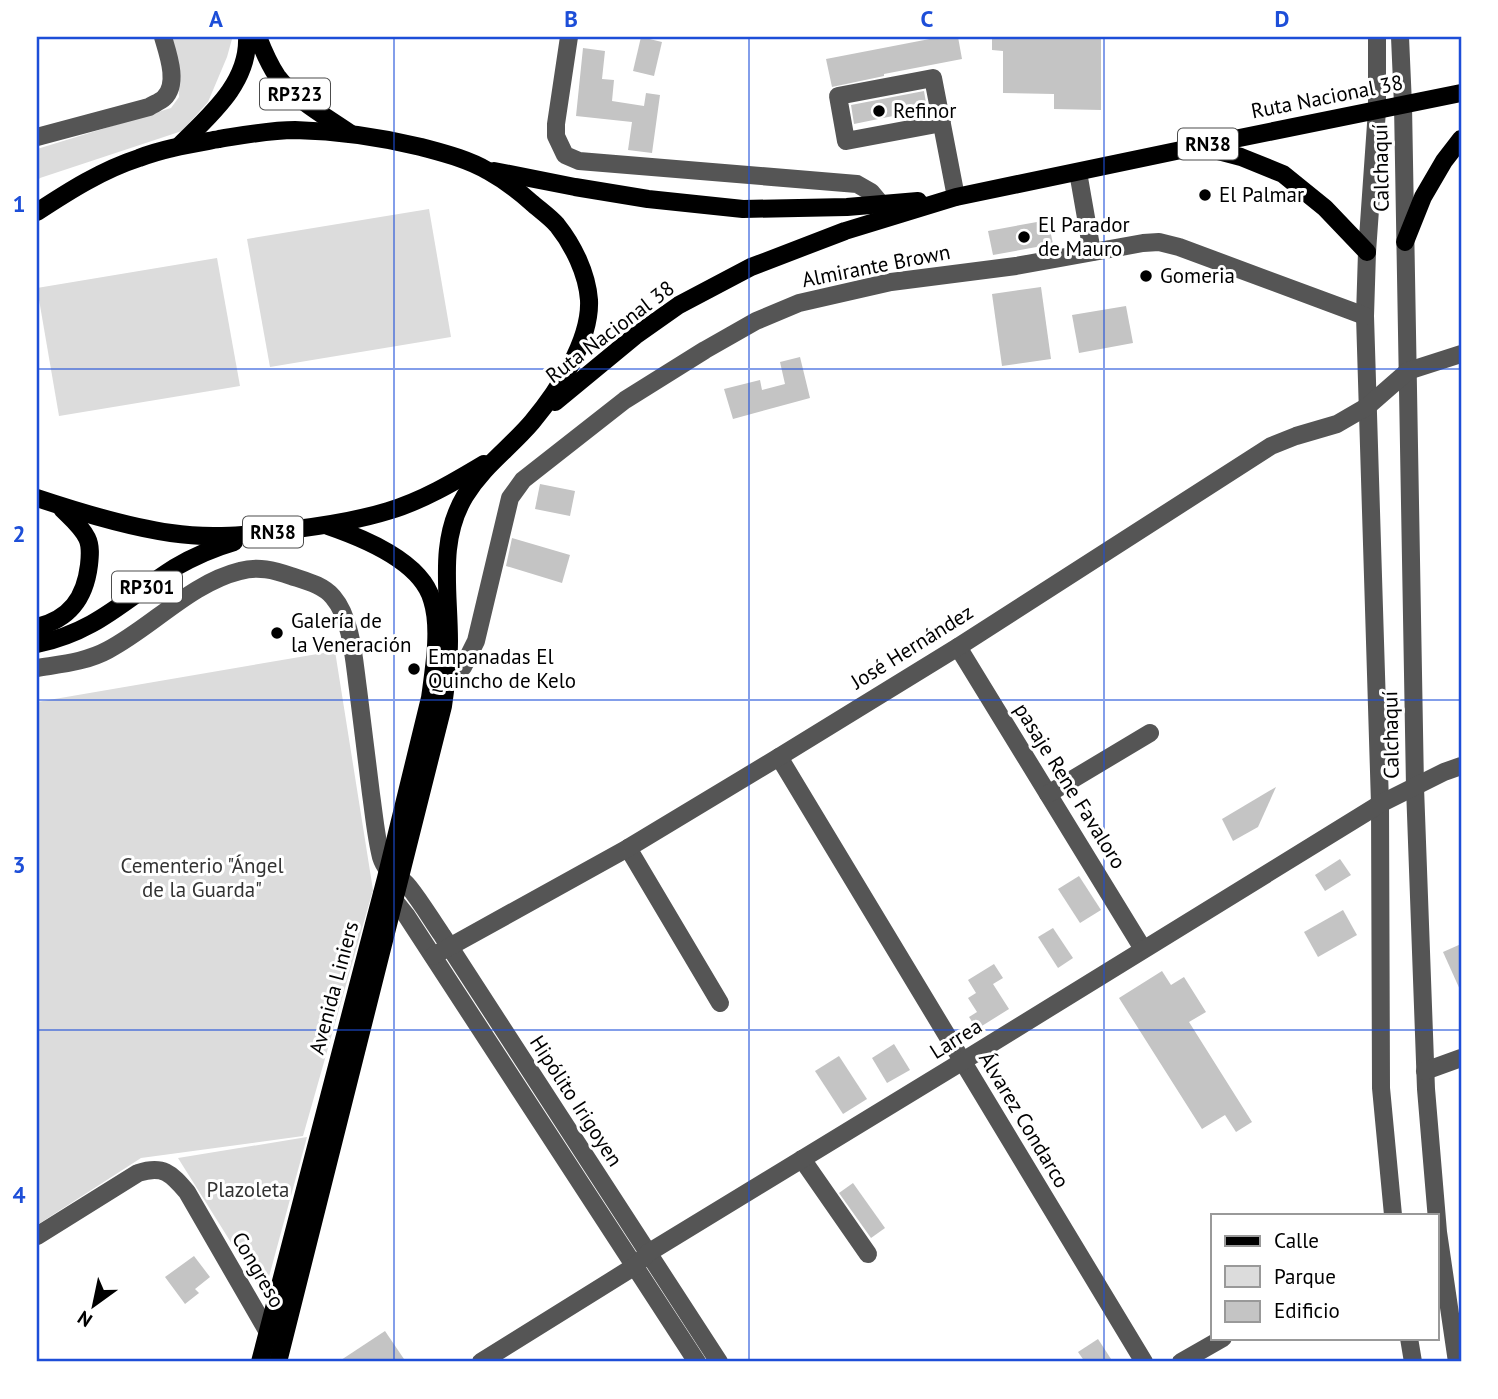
<svg xmlns="http://www.w3.org/2000/svg" width="1498" height="1399" font-family="'PT Sans',sans-serif">
<style>
.green{fill:#dcdcdc}
.building{fill:#c4c4c4}
.lines{fill:none;stroke-linecap:round;stroke-linejoin:round}
.minor{stroke:#555;stroke-width:18}
.major{stroke:#000;stroke-width:18}
.grid{fill:none;stroke:#1d4ed8;stroke-width:2;stroke-opacity:0.55}
.poi-dot{fill:#000;stroke:#fff;stroke-width:2.5}
.labels{text-anchor:middle;stroke-width:6;stroke-linejoin:round;paint-order:stroke}
.shield{fill:#fff;stroke:#4c4c4c;stroke-width:2}
.shield-label{font-size:19px;font-weight:bold;fill:#000}
.street-label{font-size:21px;fill:#000;stroke:#fff}
.poi-label{font-size:21px;fill:#000;stroke:#fff;text-anchor:start}
.park-label{font-size:21px;fill:#333;stroke:#fff}
.neatline{fill:none;stroke:#1d4ed8;stroke-width:2.5}
.grid-label{font-size:23px;text-anchor:middle;font-weight:bold;fill:#1d4ed8}
</style>
<rect width="100%" height="100%" fill="#fff"/>
<!-- green -->
<g class="green">
<polygon points="171,37 231,37 232,39 227,57 208,102 182,131 40,178 37,181 37,149 171,108 179,97 177,66"/>
<polygon points="429,209 451,337 270,367 247,239"/>
<polygon points="217,258 240,386 59,416 37,288"/>
<polygon points="335,651 373,890 303,1136 141,1158 37,1225 37,702"/>
<polygon points="307,1137 264,1295 178,1158"/>
</g>
<!-- building -->
<g class="building">
<polygon points="641,37 662,42 654,76 633,71"/>
<polygon points="940,37 958,37 962,59 884,74 884,76 832,87 826,59"/>
<polygon points="992,37 1101,37 1101,110 1054,109 1054,94 1003,93 1003,51 992,50"/>
<polygon points="583,48 605,51 602,79 614,80 612,101 644,106 646,93 660,95 652,153 628,150 632,122 576,116"/>
<polygon points="924,91 927,109 854,124 851,105"/>
<polygon points="1048,220 1053,244 993,255 988,231"/>
<polygon points="1041,287 1051,359 1002,366 992,294"/>
<polygon points="1126,306 1133,343 1079,353 1072,315"/>
<polygon points="800,357 810,398 733,419 724,389 760,380 762,390 785,384 780,362"/>
<polygon points="540,484 575,491 570,516 535,509"/>
<polygon points="512,538 570,555 562,583 506,566"/>
<polygon points="1276,787 1258,827 1233,841 1222,819"/>
<polygon points="1340,859 1351,875 1325,891 1315,875"/>
<polygon points="1079,876 1101,910 1080,923 1058,889"/>
<polygon points="1343,910 1357,935 1318,957 1304,932"/>
<polygon points="1053,928 1073,958 1058,968 1038,937"/>
<polygon points="1461,944 1461,992 1443,952"/>
<polygon points="994,964 1003,978 993,984 1009,1009 977,1029 969,1017 977,1012 968,998 976,993 968,980"/>
<polygon points="1162,971 1171,985 1184,977 1206,1012 1189,1022 1252,1122 1236,1132 1225,1115 1202,1129 1119,998"/>
<polygon points="894,1044 910,1070 887,1083 872,1058"/>
<polygon points="839,1056 867,1099 843,1114 815,1071"/>
<polygon points="853,1183 885,1228 871,1238 839,1193"/>
<polygon points="194,1256 210,1277 195,1289 199,1293 185,1304 165,1277"/>
<polygon points="385,1331 406,1362 338,1362"/>
<polygon points="1098,1339 1113,1362 1085,1362 1078,1352"/>
</g>
<g class="lines">
<!-- minor -->
<g class="minor">
<polyline points="569,37 556,124 556,136 565,155 579,161 857,184 871,192 881,204"/>
<polyline points="1377,37 1377,110 1367,252 1365,316 1380,804 1381,1088 1393,1215"/>
<polyline points="1400,37 1403,105 1415,787 1426,1089 1438,1232 1457,1362"/>
<polyline points="942,123 846,141 838,96 933,78 956,197"/>
<path d="M37,137L149,107C153,104 160,102 164,98C179,84 168,54 163,37"/>
<polyline points="1078,172 1092,252"/>
<polyline points="958,647 1143,949"/>
<path d="M37,668C61,664 86,662 108,650C152,627 191,583 240,571C258,566 274,570 291,576C306,581 323,585 333,597C352,619 354,661 358,689C362,724 367,759 371,794C374,815 376,837 381,857C387,876 398,873 409,887C421,902 431,919 442,935L719,1362"/>
<polyline points="447,676 463,667 476,641 510,498 523,480 625,400 705,350 756,321 799,303 891,282 1016,266 1143,243 1159,242 1179,247 1365,316"/>
<polyline points="779,757 1144,1362"/>
<polyline points="1048,794 1150,733"/>
<polyline points="628,848 720,1003"/>
<polyline points="382,894 394,900 406,915 697,1362"/>
<polyline points="433,956 628,848 779,757 958,647 1271,446 1296,436 1337,424 1368,406 1408,371 1461,354"/>
<polyline points="1425,1071 1461,1058"/>
<polyline points="802,1159 868,1254"/>
<path d="M37,1236L138,1173C163,1165 171,1173 187,1192L273,1341"/>
<polyline points="1409,1338 1413,1362"/>
<polyline points="481,1362 635,1266 648,1253 963,1061 1380,804 1444,772 1461,766"/>
<polyline points="1181,1362 1223,1338"/>
</g>
<!-- major -->
<g class="major">
<path d="M258,37C263,50 269,64 277,76C294,99 328,118 351,134"/>
<path d="M180,145C210,115 249,83 247,37"/>
<polyline points="1203,147 1241,157 1283,174 1325,208 1367,252"/>
<polyline points="494,171 575,187 648,199 743,209 847,207 918,201"/>
<path d="M37,212C69,191 102,170 139,158C165,148 192,144 219,139C244,135 270,130 295,130C338,131 380,137 421,147C443,153 468,159 488,171C504,180 519,191 532,203C540,210 550,217 557,225C573,245 587,273 589,300C591,341 557,392 532,422C510,448 484,465 465,496C438,541 449,590 449,641C449,663 446,685 443,706L278,1362"/>
<polyline points="1405,242 1423,197 1444,161 1461,139"/>
<polyline points="555,402 635,336 679,305 751,267 845,231 956,197 1200,146 1461,93"/>
<path d="M37,498C79,512 128,527 171,533C211,539 249,535 289,530C322,526 356,521 388,511C422,501 454,482 484,464"/>
<path d="M37,627C70,619 85,598 89,565C90,556 91,546 87,538C81,526 71,518 62,509"/>
<path d="M37,644C96,632 125,599 174,568C193,557 213,548 234,542"/>
<path d="M260,1362L386,878L430,698C434,668 441,628 432,600C421,561 363,538 328,526"/>
</g>
</g>
<!-- grid -->
<path class="grid" d="M394,37V1362M749,37V1362M1104,37V1362M37,369H1461M37,700H1461M37,1030H1461"/>
<!-- markers -->
<g class="poi-dot">
<circle cx="879" cy="111" r="7"/>
<circle cx="1205" cy="195" r="7"/>
<circle cx="1024" cy="237" r="7"/>
<circle cx="1146" cy="276" r="7"/>
<circle cx="277" cy="633" r="7"/>
<circle cx="414" cy="669" r="7"/>
</g>
<g class="labels">
<!-- shield labels -->
<g class="shield">
<rect x="260" y="78.5" width="70" height="31" rx="5"/>
<rect x="1178" y="128.5" width="60" height="31" rx="5"/>
<rect x="243" y="516.5" width="60" height="31" rx="5"/>
<rect x="112" y="571.5" width="70" height="31" rx="5"/>
</g>
<g class="shield-label">
<text x="295" y="101">RP323</text>
<text x="1208" y="151">RN38</text>
<text x="273" y="539">RN38</text>
<text x="147" y="594">RP301</text>
</g>
<!-- street labels -->
<g class="street-label">
<text transform="translate(1327 97) rotate(-11)" y="7">Ruta Nacional 38</text>
<text transform="translate(1381 168) rotate(-91)" y="7">Calchaquí</text>
<text transform="translate(876 266) rotate(-11)" y="7">Almirante Brown</text>
<text transform="translate(610 332) rotate(-37)" y="7">Ruta Nacional 38</text>
<text transform="translate(912 647) rotate(-32)" y="7">José Hernández</text>
<text transform="translate(1391 735) rotate(-91)" y="7">Calchaquí</text>
<text transform="translate(1070 786) rotate(58)" y="7">pasaje Rene Favaloro</text>
<text transform="translate(334 988) rotate(-75)" y="7">Avenida Liniers</text>
<text transform="translate(956 1039) rotate(-32)" y="7">Larrea</text>
<text transform="translate(576 1101) rotate(57)" y="7">Hipólito Irigoyen</text>
<text transform="translate(1024 1120) rotate(59)" y="7">Álvarez Condarco</text>
<text transform="translate(258 1270) rotate(60)" y="7">Congreso</text>
</g>
<!-- poi labels -->
<g class="poi-label">
<text x="893" y="118">Refinor</text>
<text x="1219" y="202">El Palmar</text>
<text x="1038" y="232">El Parador<tspan x="1038" dy="24">de Mauro</tspan></text>
<text x="1160" y="283">Gomeria</text>
<text x="291" y="628">Galería de<tspan x="291" dy="24">la Veneración</tspan></text>
<text x="428" y="664">Empanadas El<tspan x="428" dy="24">Quincho de Kelo</tspan></text>
</g>
<!-- park labels -->
<g class="park-label">
<text x="202" y="873">Cementerio "Ángel<tspan x="202" dy="24">de la Guarda"</tspan></text>
<text x="248" y="1197">Plazoleta</text>
</g>
</g>
<!-- border -->
<rect width="1498" height="1399" fill="none" stroke="#ffffff" stroke-width="77"/>
<!-- legend -->
<rect x="1211" y="1214" width="228" height="126" fill="#ffffff" stroke="#999999" stroke-width="2"/>
<rect x="1225" y="1236" width="35" height="10" fill="#000000" stroke="#999999" stroke-width="2"/>
<text x="1274" y="1248" font-size="21" fill="#000000">Calle</text>
<rect x="1225" y="1266" width="35" height="21" fill="#dcdcdc" stroke="#999999" stroke-width="2"/>
<text x="1274" y="1284" font-size="21" fill="#000000">Parque</text>
<rect x="1225" y="1301" width="35" height="21" fill="#c4c4c4" stroke="#999999" stroke-width="2"/>
<text x="1274" y="1318" font-size="21" fill="#000000">Edificio</text>
<!-- north arrow -->
<g transform="translate(94 1305) rotate(213)" stroke="#ffffff" stroke-width="5" paint-order="stroke">
<path d="M0-5L12 26L0 18L-12 26Z" fill="#000000"/>
<text y="-10" font-size="19" font-weight="bold" text-anchor="middle" fill="#000000">N</text>
</g>
<rect x="38" y="38" width="1422" height="1322" class="neatline"/>
<g class="grid-label">
<text x="216" y="27">A</text>
<text x="571" y="27">B</text>
<text x="927" y="27">C</text>
<text x="1282" y="27">D</text>
<text x="19" y="212">1</text>
<text x="19" y="542">2</text>
<text x="19" y="873">3</text>
<text x="19" y="1203">4</text>
</g>
</svg>
